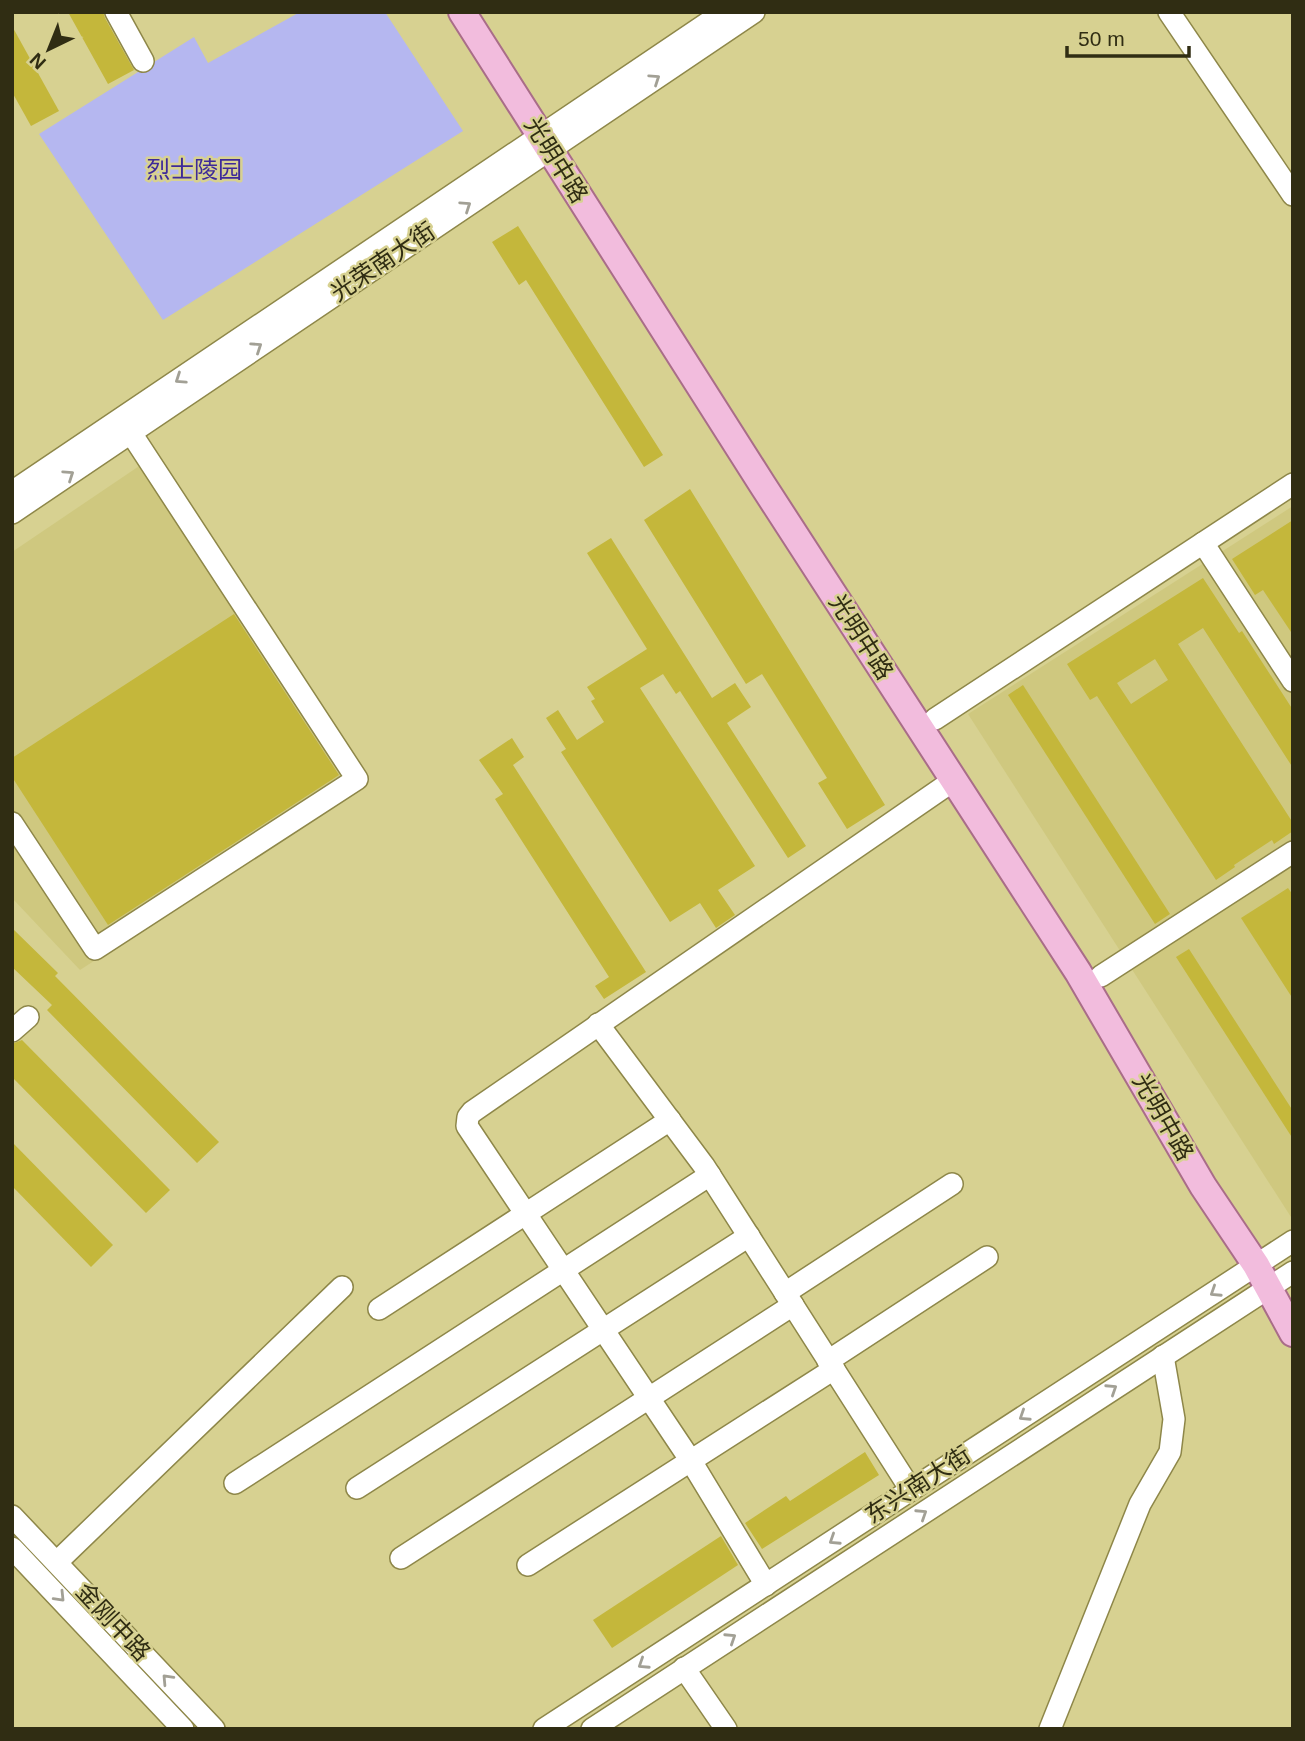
<svg xmlns="http://www.w3.org/2000/svg" width="1305" height="1741" font-family="Helvetica,'Noto Sans SC',sans-serif">
<style>
.built{fill:#cfc87f}
.green{fill:#b5b7f0}
.building{fill:#c4b73b;fill-rule:evenodd}
.lines{fill:none;stroke-linecap:round;stroke-linejoin:round}
.minor-casing{stroke:#8e8749;stroke-width:24}
.major-casing{stroke:#a96d88;stroke-width:30}
.minor{stroke:#fff;stroke-width:21}
.major{stroke:#f2bcdd;stroke-width:26}
.oneway{stroke:#a2a095}
.labels{text-anchor:middle;stroke-width:5;stroke-linejoin:round;paint-order:stroke}
.street-label{font-size:24px;fill:#302d13;stroke:#d7d191}
.park-label{font-size:24px;fill:#3e2a99;stroke:#d7d191}
</style>
<rect width="100%" height="100%" fill="#d7d191"/>
<!-- built -->
<g class="built">
<polygon points="154,456 368,783 80,970 12,898 12,552"/>
<polygon points="1293,506 1293,1216 1291,1217 968,714"/>
</g>
<!-- green -->
<polygon class="green" points="300,12 385,12 463,131 163,320 39,134 194,37 208,63"/>
<!-- building -->
<g class="building">
<polygon points="68,12 103,12 105,18 134,70 108,84"/>
<polygon points="12,26 59,111 31,126 12,92"/>
<polygon points="518,226 663,455 644,467 526,280 519,285 492,242"/>
<polygon points="690,489 885,805 847,829 818,783 827,778 762,674 746,684 644,520"/>
<polygon points="1293,520 1293,635 1263,590 1255,595 1232,559"/>
<polygon points="611,538 712,698 735,683 751,707 727,723 806,846 788,858 680,691 676,694 663,674 640,688 755,866 718,890 735,915 716,928 700,903 670,922 561,752 566,749 546,718 558,710 577,740 604,722 591,701 595,699 587,687 647,649 587,553"/>
<path d="M1203,578L1239,633L1242,631L1293,710V768L1203,628L1178,644L1293,823V831L1274,844L1272,840L1234,865L1235,867L1216,880L1097,696L1090,700L1067,664ZM1155,659L1168,680L1131,704L1117,683Z"/>
<polygon points="234,614 339,775 108,925 12,777 12,758"/>
<polygon points="1023,685 1170,914 1155,924 1008,695"/>
<polygon points="512,738 524,757 513,765 646,972 604,999 595,986 609,977 495,799 503,794 479,760"/>
<polygon points="1288,888 1293,895 1293,999 1241,918"/>
<polygon points="12,928 58,973 55,976 219,1142 197,1163 47,1010 52,1005 12,967"/>
<polygon points="1189,949 1293,1111 1293,1139 1176,957"/>
<polygon points="22,1040 170,1190 146,1213 12,1077 12,1044"/>
<polygon points="12,1142 113,1245 91,1267 12,1186"/>
<polygon points="865,1452 879,1475 762,1549 745,1523 786,1496 790,1501"/>
<polygon points="721,1536 738,1565 612,1648 593,1620"/>
</g>
<g class="lines">
<defs>
<g id="minor">
<polyline points="116,12 143,61"/>
<polyline points="1169,12 1293,195"/>
<polyline points="12,492 724,12"/>
<polyline points="12,513 754,12"/>
<polyline points="1203,543 1293,681"/>
<polyline points="935,719 1293,484"/>
<polyline points="12,823 95,949 357,779 131,433"/>
<polyline points="1101,976 1293,852"/>
<polyline points="598,1024 704,1166 911,1490"/>
<polyline points="12,1031 28,1017"/>
<polyline points="785,1293 952,1184"/>
<polyline points="379,1309 670,1120"/>
<polyline points="828,1361 987,1257"/>
<polyline points="235,1483 710,1175"/>
<polyline points="357,1488 749,1236"/>
<polyline points="12,1516 214,1729"/>
<polyline points="12,1548 183,1729"/>
<polyline points="401,1558 793,1305"/>
<polyline points="57,1562 342,1287"/>
<polyline points="528,1565 834,1369"/>
<polyline points="766,1585 691,1461 467,1126 468,1117 472,1112 954,780"/>
<polyline points="684,1668 726,1729"/>
<polyline points="544,1729 1293,1241"/>
<polyline points="592,1729 1293,1272"/>
<polyline points="1050,1729 1140,1504 1170,1452 1174,1419 1163,1356"/>
</g>
<polyline id="major" points="462,12 762,484 1078,972 1203,1186 1256,1265 1293,1333"/>
</defs>
<!-- minor casing -->
<use href="#minor" class="minor-casing"/>
<!-- major casing -->
<use href="#major" class="major-casing"/>
<!-- minor -->
<use href="#minor" class="minor"/>
<!-- major -->
<use href="#major" class="major"/>
</g>
<!-- one-way arrows -->
<defs><path id="oneway-chevron" d="M-2-3.5L2.5 0L-2 3.5" fill="none" stroke-width="1.6" stroke-linecap="round" stroke-linejoin="round" transform="scale(1.75)"/></defs>
<g class="oneway">
<use href="#oneway-chevron" transform="translate(655 79) rotate(-34)"/>
<use href="#oneway-chevron" transform="translate(466 206) rotate(-34)"/>
<use href="#oneway-chevron" transform="translate(257 347) rotate(-34)"/>
<use href="#oneway-chevron" transform="translate(180 379) rotate(146)"/>
<use href="#oneway-chevron" transform="translate(69 475) rotate(-34)"/>
<use href="#oneway-chevron" transform="translate(1215 1292) rotate(147)"/>
<use href="#oneway-chevron" transform="translate(1112 1389) rotate(-33)"/>
<use href="#oneway-chevron" transform="translate(1024 1416) rotate(147)"/>
<use href="#oneway-chevron" transform="translate(922 1514) rotate(-33)"/>
<use href="#oneway-chevron" transform="translate(834 1540) rotate(147)"/>
<use href="#oneway-chevron" transform="translate(60 1597) rotate(46)"/>
<use href="#oneway-chevron" transform="translate(731 1638) rotate(-33)"/>
<use href="#oneway-chevron" transform="translate(643 1664) rotate(147)"/>
<use href="#oneway-chevron" transform="translate(167 1679) rotate(-133)"/>
</g>
<g class="labels">
<!-- street labels -->
<g class="street-label">
<text transform="translate(556 160) rotate(58)" y="8">光明中路</text>
<text transform="translate(383 262) rotate(-34)" y="8">光荣南大街</text>
<text transform="translate(861 637) rotate(57)" y="8">光明中路</text>
<text transform="translate(1163 1117) rotate(60)" y="8">光明中路</text>
<text transform="translate(918 1485) rotate(-33)" y="8">东兴南大街</text>
<text transform="translate(113 1622) rotate(47)" y="8">金刚中路</text>
</g>
<!-- park labels -->
<g class="park-label">
<text x="194" y="178">烈士陵园</text>
</g>
</g>
<!-- border -->
<rect width="1305" height="1741" fill="none" stroke="#302d13" stroke-width="28"/>
<!-- north arrow -->
<g transform="translate(49 49) rotate(223)" stroke="#d7d191" stroke-width="5" paint-order="stroke">
<path d="M0-5L12 26L0 18L-12 26Z" fill="#302d13"/>
<text y="-10" font-size="19" font-weight="bold" text-anchor="middle" fill="#302d13">N</text>
</g>
<!-- scale -->
<path d="M1067 46v10h122v-10" fill="none" stroke="#302d13" stroke-width="3.5"/>
<text x="1078" y="46" font-size="21" fill="#302d13" stroke="#d7d191" stroke-width="5" paint-order="stroke">50 m</text>
</svg>
